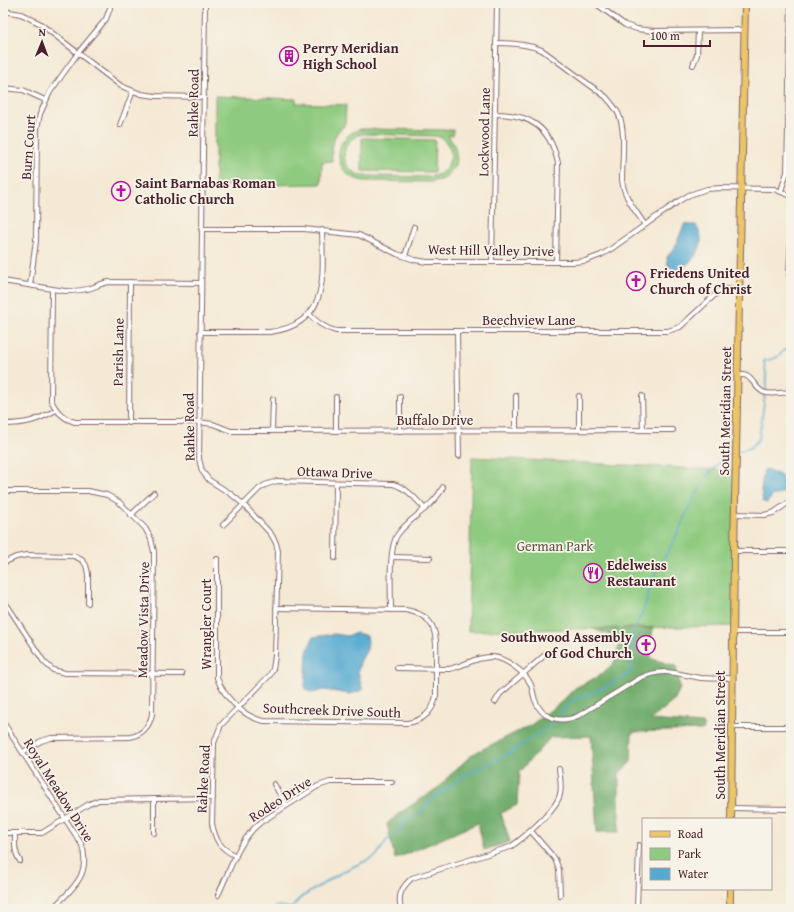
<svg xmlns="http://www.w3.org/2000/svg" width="794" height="912" font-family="'Gentium Book Plus',serif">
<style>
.green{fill:#8eca7f;stroke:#6c7455;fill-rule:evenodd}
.forest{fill:#72ae6e;stroke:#5e664c}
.water{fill:#54aad1;stroke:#4f647e}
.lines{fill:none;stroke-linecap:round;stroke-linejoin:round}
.stream{stroke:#54aad1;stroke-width:1.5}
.street-casing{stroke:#866666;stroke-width:6}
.primary-casing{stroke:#866666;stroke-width:8}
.street{stroke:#fff;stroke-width:4}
.primary{stroke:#ebc669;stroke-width:6}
.labels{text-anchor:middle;stroke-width:3.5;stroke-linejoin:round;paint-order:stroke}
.poi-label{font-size:14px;font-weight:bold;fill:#4a1f2b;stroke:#f7f3e8;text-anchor:start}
.street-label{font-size:14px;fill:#4a1f2b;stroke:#f7f3e8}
.park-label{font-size:14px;fill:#5e5244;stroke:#f7f3e8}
</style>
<rect width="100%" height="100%" fill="#f7f3e8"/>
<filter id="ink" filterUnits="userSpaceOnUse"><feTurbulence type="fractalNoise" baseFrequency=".025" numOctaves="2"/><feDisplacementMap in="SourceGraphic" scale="8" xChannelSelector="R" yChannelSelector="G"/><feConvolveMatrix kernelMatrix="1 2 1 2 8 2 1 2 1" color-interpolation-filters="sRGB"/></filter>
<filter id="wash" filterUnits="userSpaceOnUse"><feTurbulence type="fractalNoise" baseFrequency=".012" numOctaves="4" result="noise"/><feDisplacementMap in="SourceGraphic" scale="16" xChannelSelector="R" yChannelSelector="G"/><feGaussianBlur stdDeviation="0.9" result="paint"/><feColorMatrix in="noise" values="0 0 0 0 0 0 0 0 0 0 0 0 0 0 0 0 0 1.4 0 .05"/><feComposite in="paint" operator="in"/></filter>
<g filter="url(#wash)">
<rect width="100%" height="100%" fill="#f4e9d4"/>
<!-- green -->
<g class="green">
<path d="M215,96L296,99V103L346,105L345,125C332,135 331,146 332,161L322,162L321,184L215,186Z"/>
<path d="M361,129L453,130V135H448L455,147L457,160L453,169L444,179L430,182L365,181C333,178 329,137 361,129ZM362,134L437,136L443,139L447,144L450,149L451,156L447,168L440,174L430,177L365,176C339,173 337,140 362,134Z"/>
<polygon points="362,138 435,140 434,172 362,171"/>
<polygon points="472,457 736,471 733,626 468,631"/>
</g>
<!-- forest -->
<polygon class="forest" points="653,628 650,652 652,659 676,666 680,688 675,700 650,720 703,724 704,730 632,732 631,762 619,773 619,832 597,832 591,736 551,737 519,772 517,805 501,813 510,842 484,850 478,823 395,859 387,824 397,815 439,787 453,772 473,754 531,725 560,703 575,688 599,676 614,663 621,639 592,629"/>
<!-- water -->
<g class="water">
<path d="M685,223L688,225H696C698,229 700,234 701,237C703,251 688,268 675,270L668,266L667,257L674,249Z"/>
<polygon points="768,469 774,473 780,474 786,486 783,492 778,495 773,495 767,503 763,502 761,490 764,470"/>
<path d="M357,633L367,636C371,651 361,655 359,667C357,673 361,683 363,690L350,694L324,690L311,693L305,689L307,652L313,637L335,634L347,636Z"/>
</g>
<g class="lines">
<!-- stream -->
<g class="stream">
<polyline points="738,452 750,448 759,439 767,381 764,361 776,358 784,350 791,348"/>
<polyline points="560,714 568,703 605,687 631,672 632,634 644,609 654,575 676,537 688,510 706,477 726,456 734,454"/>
<polyline points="274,909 277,906 292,908 300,898 344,871 376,856 387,840 400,831 405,819 417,817 435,796 445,791 461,777 501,758 534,737 553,722"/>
</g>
</g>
</g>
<g filter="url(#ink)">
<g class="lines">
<defs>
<g id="street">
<path d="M205,3L199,459L202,471L209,480L231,494L243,504L271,534L276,543L278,551L275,656L273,669L270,675L221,725L214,743L212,824C216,842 220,848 236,856"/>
<polyline points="595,3 625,25 637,29 654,31 745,30"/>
<polyline points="3,11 21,14 39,23 121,86 141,94 156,96 204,97"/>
<path d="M496,43C513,43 527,44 542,50L606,97C611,103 616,108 619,115C626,131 622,162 622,180C624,198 636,211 645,225"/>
<polyline points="693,65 697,55 698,31"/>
<polyline points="3,88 23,90 45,100"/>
<path d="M495,114C530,114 550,127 558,163L556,262"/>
<polyline points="120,125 133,91"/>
<polyline points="781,191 787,172 791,3"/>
<polyline points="201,229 304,229 359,235 397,254 415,260 427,262 573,262 585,261 601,255 611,249 679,201 689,195 707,189 721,188 774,189 791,196"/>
<polyline points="791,237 789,274 791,282"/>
<polyline points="405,256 414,227"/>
<polyline points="492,262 497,3"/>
<path d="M3,281L65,291C74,291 82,291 91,288C97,286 102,283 109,282L201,283"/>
<polyline points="30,285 36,241 37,128 40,114 50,92 78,53 106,19 110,8"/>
<path d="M52,289L51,400C56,411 63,419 75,422H198L213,424L231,431L673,430"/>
<path d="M309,314C317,322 324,328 336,331H668L680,327L719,291L725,289L740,290"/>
<polyline points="457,331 459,456"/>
<path d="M200,332H270C330,324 323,276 322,230"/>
<path d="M738,376C751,371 753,387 763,392C772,396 782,391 791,393"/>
<polyline points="516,396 516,430"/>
<polyline points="579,396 579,430"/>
<polyline points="642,396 643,430"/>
<polyline points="336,397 336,431"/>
<polyline points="400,397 400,431"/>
<polyline points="129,423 130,282"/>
<path d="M3,424C26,424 36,421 56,410"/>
<polyline points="272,431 273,399"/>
<path d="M3,491H88L107,495L119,502L145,528L151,539L154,552L152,714C150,726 142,735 130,737L51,738L41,741L23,752"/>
<polyline points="735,514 764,515 773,513 791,501"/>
<polyline points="131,515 154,493"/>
<path d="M223,525L259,489L265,485L277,481L393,484C407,488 415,498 425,509"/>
<polyline points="734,551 791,551"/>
<polyline points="392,557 430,558"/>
<polyline points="335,558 336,483"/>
<path d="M217,559V678C224,697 243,717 264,721L407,723C423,721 434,711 436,695C436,684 436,672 436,661C437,635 437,615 405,610L276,608"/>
<polyline points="3,563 16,557 27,555 74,556 82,560 86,565 88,574 88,603"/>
<polyline points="3,599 44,662 53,670 65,673 182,674"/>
<path d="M391,610C391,592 388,547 398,534C411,516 433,508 443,487"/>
<polyline points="733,632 791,632"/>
<path d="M397,668L449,669C464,666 477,656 493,657C505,658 525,672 530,683C533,688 533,695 535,700C542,720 561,723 578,716L640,678C665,667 676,674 701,678C711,679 722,678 732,678"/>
<polyline points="495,702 500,694 546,654"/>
<path d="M3,722L82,845C91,876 72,889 52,909"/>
<polyline points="732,727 791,727"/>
<polyline points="274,784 286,805"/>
<polyline points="154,799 154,833"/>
<polyline points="731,808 791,809"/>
<polyline points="530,830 555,859 559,870 560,895"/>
<polyline points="3,833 42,833 89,804 99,800 213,798"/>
<path d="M15,833C15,844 14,852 20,861"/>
<path d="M218,895C230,870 239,839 261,822L318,786L330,782H392"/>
<path d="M401,909C397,895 402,887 412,878L510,847C523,839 558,808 560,794C562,786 560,777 559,769"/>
<polyline points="637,909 639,845"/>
</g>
<g id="primary">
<polyline points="731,819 734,551 745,3"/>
<polyline points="730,909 730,889"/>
</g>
</defs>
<!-- street casing -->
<use href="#street" class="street-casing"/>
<!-- primary casing -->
<use href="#primary" class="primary-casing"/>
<!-- street -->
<use href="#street" class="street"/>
<!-- primary -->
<use href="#primary" class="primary"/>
</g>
</g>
<!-- icons -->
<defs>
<symbol id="building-ring" viewBox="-11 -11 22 22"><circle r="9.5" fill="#f7f3e8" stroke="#b5179e" stroke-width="1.5"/><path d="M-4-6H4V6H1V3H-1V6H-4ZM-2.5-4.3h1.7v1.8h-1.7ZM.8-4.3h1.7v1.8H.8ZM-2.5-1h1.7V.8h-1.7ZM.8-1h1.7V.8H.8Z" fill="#b5179e"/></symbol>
<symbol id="church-ring" viewBox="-11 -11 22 22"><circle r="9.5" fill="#f7f3e8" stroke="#b5179e" stroke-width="1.5"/><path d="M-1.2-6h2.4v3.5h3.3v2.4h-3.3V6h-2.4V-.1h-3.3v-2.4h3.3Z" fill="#b5179e"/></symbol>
<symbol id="restaurant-ring" viewBox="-11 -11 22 22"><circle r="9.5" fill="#f7f3e8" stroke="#b5179e" stroke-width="1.5"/><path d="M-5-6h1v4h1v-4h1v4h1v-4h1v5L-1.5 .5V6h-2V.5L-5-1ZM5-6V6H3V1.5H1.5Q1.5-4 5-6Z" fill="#b5179e"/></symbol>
</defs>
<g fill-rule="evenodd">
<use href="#building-ring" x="278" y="45" width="22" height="22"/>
<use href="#church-ring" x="110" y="180" width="22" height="22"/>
<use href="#church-ring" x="625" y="270" width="22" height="22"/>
<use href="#restaurant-ring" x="582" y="562" width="22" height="22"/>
<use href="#church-ring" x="635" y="634" width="22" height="22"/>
</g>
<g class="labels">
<!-- poi labels -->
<g class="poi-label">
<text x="303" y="53">Perry Meridian<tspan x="303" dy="16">High School</tspan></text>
<text x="135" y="188">Saint Barnabas Roman<tspan x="135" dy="16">Catholic Church</tspan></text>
<text x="650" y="278">Friedens United<tspan x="650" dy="16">Church of Christ</tspan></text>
<text x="607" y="570">Edelweiss<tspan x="607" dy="16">Restaurant</tspan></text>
<text x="632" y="642" text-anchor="end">Southwood Assembly<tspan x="632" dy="16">of God Church</tspan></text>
</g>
<!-- street labels -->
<g class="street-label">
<text transform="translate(193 103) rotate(-89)" y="5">Rahke Road</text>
<text transform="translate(484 132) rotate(-89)" y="5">Lockwood Lane</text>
<text transform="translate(28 147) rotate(-86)" y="5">Burn Court</text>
<text transform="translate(491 250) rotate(1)" y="5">West Hill Valley Drive</text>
<text x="529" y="325">Beechview Lane</text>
<text transform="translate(118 352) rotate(-89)" y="5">Parish Lane</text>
<text transform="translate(725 411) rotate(-89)" y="5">South Meridian Street</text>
<text x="435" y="425">Buffalo Drive</text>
<text transform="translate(189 427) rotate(-91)" y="5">Rahke Road</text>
<text transform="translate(335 472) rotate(2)" y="5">Ottawa Drive</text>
<text transform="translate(143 620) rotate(-89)" y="5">Meadow Vista Drive</text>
<text transform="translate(206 624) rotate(-90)" y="5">Wrangler Court</text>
<text transform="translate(332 710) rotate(2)" y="5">Southcreek Drive South</text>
<text transform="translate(720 735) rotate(-90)" y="5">South Meridian Street</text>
<text transform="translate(203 779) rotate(-87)" y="5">Rahke Road</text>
<text transform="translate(59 790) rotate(58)" y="5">Royal Meadow Drive</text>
<text transform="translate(280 799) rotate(-33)" y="5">Rodeo Drive</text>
</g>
<!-- park labels -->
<g class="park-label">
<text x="555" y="551">German Park</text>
</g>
</g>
<!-- margin -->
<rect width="794" height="912" fill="none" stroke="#f7f3e8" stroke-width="16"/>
<!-- legend -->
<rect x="642" y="818" width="130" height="72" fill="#f7f3e8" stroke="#b29e9c"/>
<rect x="650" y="831" width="20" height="6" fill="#ebc669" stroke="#b29e9c"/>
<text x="678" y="838" font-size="12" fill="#4a1f2b">Road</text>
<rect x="650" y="848" width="20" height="12" fill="#8eca7f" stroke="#b29e9c"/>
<text x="678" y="858" font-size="12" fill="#4a1f2b">Park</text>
<rect x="650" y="868" width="20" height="12" fill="#54aad1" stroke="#b29e9c"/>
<text x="678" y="878" font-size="12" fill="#4a1f2b">Water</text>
<!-- north arrow -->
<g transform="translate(42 42) rotate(1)" stroke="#f7f3e8" stroke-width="3" paint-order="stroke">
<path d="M0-3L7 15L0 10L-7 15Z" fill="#4a1f2b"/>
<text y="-6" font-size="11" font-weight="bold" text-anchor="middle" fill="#4a1f2b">N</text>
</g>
<!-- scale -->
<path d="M644 40v6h66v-6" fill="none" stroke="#4a1f2b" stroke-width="2"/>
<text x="650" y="40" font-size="12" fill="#4a1f2b" stroke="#f7f3e8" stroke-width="3" paint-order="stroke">100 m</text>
</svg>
